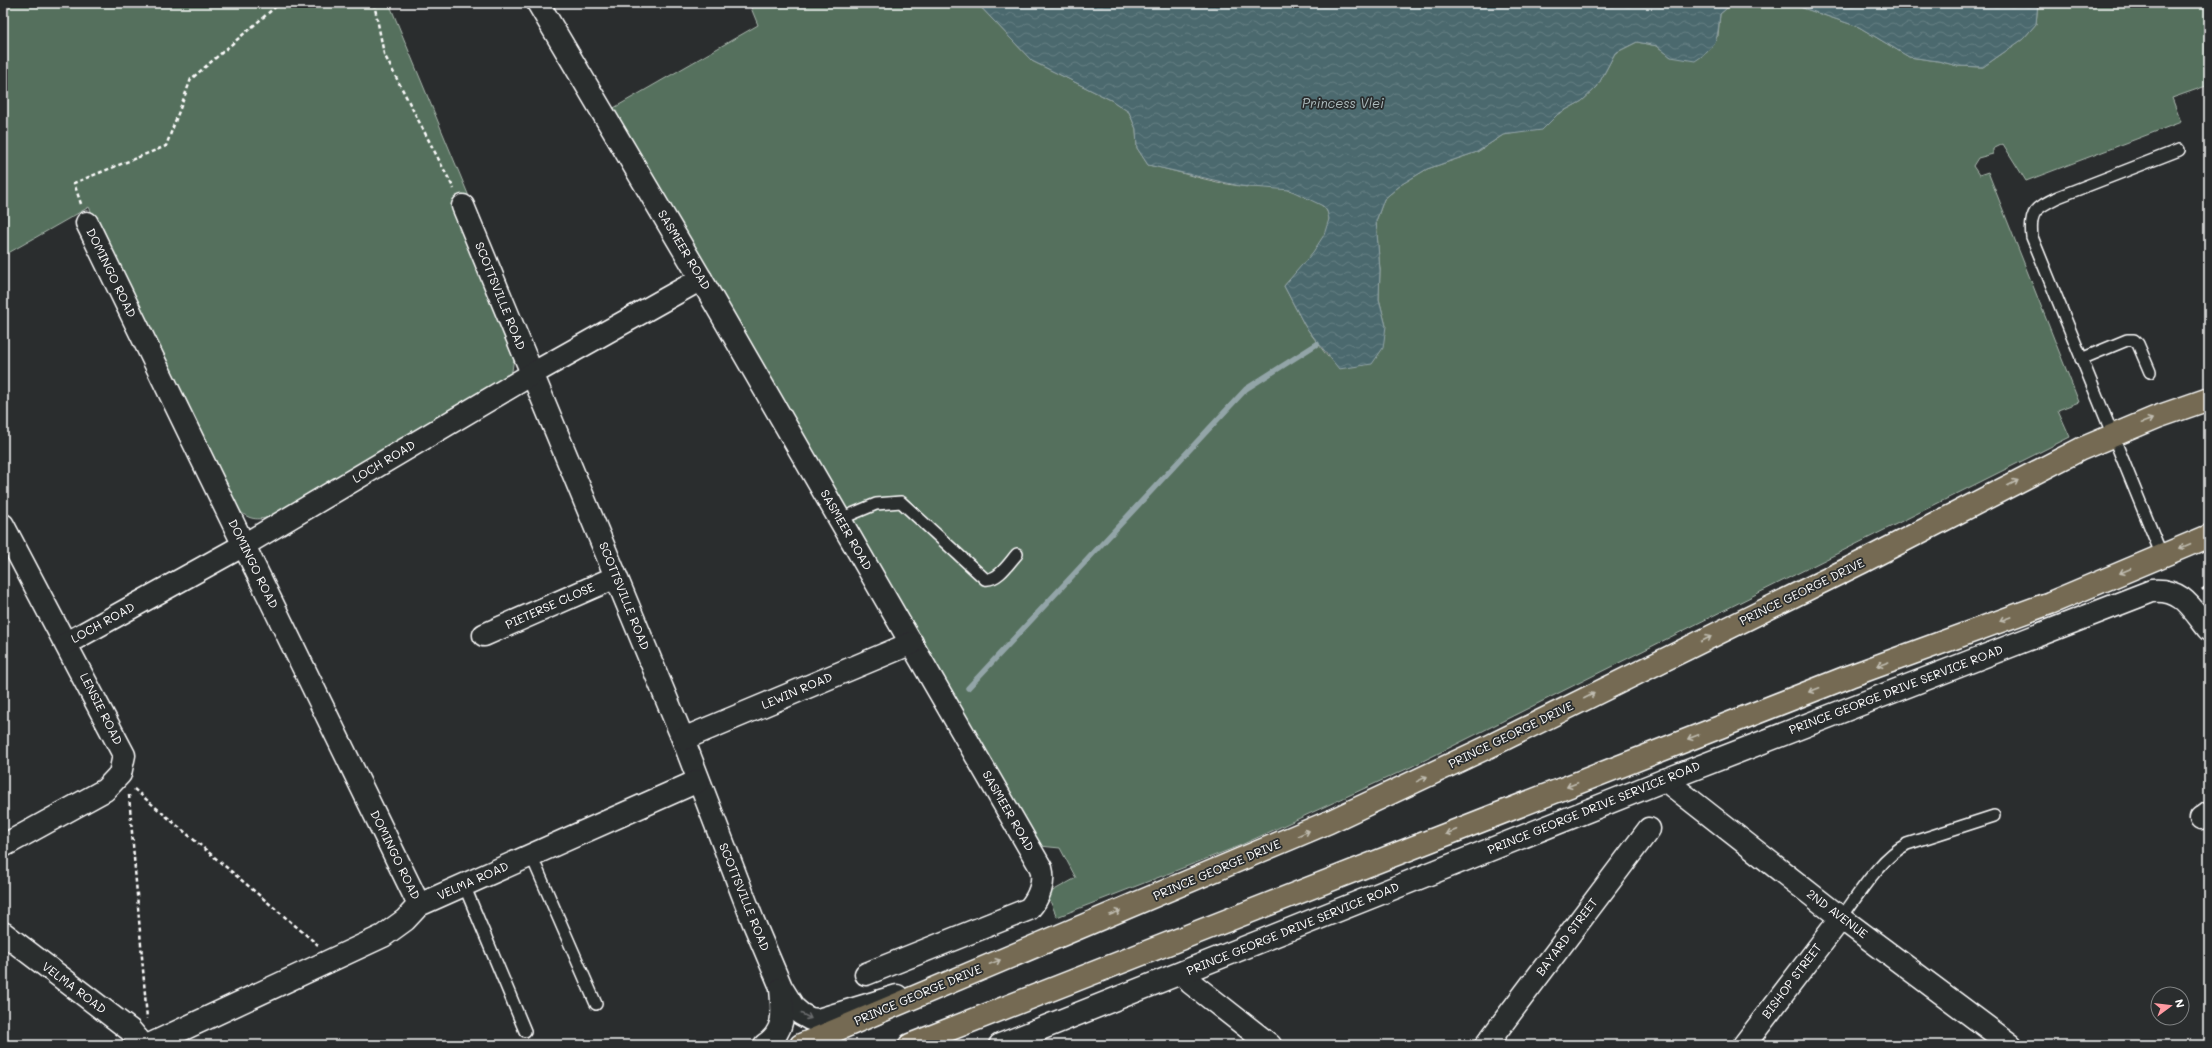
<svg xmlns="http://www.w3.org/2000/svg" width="2212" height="1048" font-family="Mali,sans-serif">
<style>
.green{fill:#556f5d;stroke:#aab7ae}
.water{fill:url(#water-waves);stroke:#93a5a8}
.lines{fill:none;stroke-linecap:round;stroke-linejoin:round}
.stream{stroke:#93a5a8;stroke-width:5.5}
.service-casing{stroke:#fff;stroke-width:14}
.minor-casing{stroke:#fff;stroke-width:25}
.primary-casing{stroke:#fff;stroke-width:25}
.path{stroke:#fff;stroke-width:2.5;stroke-dasharray:4 3;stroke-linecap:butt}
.service{stroke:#2a2d2e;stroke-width:11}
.minor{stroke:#2a2d2e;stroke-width:22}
.primary{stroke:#746b52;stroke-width:22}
.oneway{stroke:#c0bcb1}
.oneway2{stroke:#6a6c6d}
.labels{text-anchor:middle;stroke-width:3.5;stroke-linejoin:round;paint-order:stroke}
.street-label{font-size:12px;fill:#fff;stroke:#2a2d2e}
.water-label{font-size:13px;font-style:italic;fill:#aebcbe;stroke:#2a2d2e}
</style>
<defs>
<pattern id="water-waves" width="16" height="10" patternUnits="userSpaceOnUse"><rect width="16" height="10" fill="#4b696e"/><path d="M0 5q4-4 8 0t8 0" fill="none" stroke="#668084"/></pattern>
</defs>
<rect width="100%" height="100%" fill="#2a2d2e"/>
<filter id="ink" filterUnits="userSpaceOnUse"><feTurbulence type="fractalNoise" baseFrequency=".025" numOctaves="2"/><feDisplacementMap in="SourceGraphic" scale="8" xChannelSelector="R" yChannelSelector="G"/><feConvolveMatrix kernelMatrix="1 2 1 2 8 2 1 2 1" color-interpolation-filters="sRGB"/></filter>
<g filter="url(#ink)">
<!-- green -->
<g class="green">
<path d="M3,3H389L470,199L514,357L512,371L509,377L270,517C255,521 246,519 235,506L89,207L3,256Z"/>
<path d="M749,3H977L1032,61L1111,100L1129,112L1136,129L1137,148L1148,165C1178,171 1209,182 1240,186C1256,189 1277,185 1292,191C1304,195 1328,203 1329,218C1330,240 1298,270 1284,286L1305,326L1328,357L1386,326L1379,299L1380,270L1376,221L1384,199L1402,184L1427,169L1477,152L1503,135L1542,129L1558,114L1582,101L1597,87L1615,53L1637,42L1657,46L1671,57L1718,36L1720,14L1733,3H1788L1859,27L1909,57L1938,61L1958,66L1983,67L2023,39L2036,24L2038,3H2209V85L2172,98L2181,122L2026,181L2003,144L1993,149V154L1978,158L1973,166L1979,175L1988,172L2079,402L2058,410L2070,437L1411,767L1239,846L1057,917L1047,894L1076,878L1060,848L1040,846L612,109L758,25Z"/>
</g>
<!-- water -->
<g class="water">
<path d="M977,3H1733L1720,14C1717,41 1718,46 1695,61L1671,57L1657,46L1637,42L1615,53L1597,87L1582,101L1558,114L1542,130L1503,135L1477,152L1427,169L1402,184L1384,199L1376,221L1380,270L1379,299L1386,326L1383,348L1372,364L1339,369L1305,326L1284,286L1313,252L1324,235L1329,219L1327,211L1323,206L1290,190L1240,186L1148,165L1137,148L1136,129L1129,112L1111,100L1032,61Z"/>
<polygon points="1788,3 2038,3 2036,24 2023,39 1983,67 1958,66 1938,61 1909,57 1859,27"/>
</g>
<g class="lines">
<!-- stream -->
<polyline class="stream" points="968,688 1246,389 1317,344"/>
<defs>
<g id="service">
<polyline points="2081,359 2127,340 2134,340 2138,344 2150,372"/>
<path d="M840,519L876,504L901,502L985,579C998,581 1009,563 1017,554"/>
<path d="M2162,556L2032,237C2029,211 2036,208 2058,197L2179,150"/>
<polyline points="531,855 596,1004"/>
<polyline points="464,885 525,1031"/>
<path d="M1841,918C1860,893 1879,859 1907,844L1994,816"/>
</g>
<g id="minor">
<path d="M538,3L701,279L1041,868C1045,882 1039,898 1029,909L866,974"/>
<polyline points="463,206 683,739 753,921 781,987 794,1008 801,1014 810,1019 818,1020 897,996"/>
<polyline points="87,223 419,905"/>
<polyline points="3,525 124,755 120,774 105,790 3,846"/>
<polyline points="484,635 616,577"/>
<polyline points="67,643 244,545 532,374 701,279"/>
<polyline points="683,739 912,643"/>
<polyline points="1665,780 1841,918 2011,1045"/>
<polyline points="2201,818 2209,812"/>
<polyline points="3,933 130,1030 143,1045"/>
<polyline points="1184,972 1191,983 1270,1045"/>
<polyline points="149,1045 383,936 405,920 419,905 698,781"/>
<path d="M765,1045C786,1031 783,1011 781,989"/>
<path d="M1000,1045L1665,780L2152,591C2182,588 2192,609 2209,630"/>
<polyline points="1486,1045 1649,829"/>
<polyline points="1744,1045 1841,918"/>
</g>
<g id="primary">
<polyline points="801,1045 1329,822 1488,747 1862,562 2081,449 2157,417 2209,399"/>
<polyline points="910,1045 1850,676 2050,603 2209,536"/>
</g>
</defs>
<!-- service casing -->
<use href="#service" class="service-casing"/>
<!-- minor casing -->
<use href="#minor" class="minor-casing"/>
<!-- primary casing -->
<use href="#primary" class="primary-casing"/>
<!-- path -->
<g class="path">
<polyline points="374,3 384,54 454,189"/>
<polyline points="81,204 74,183 166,146 191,79 280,3"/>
<polyline points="2202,590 2209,584"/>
<polyline points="134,789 318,945"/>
<polyline points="129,795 147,1019"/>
</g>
<!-- service -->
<use href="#service" class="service"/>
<!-- minor -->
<use href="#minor" class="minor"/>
<!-- primary -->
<use href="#primary" class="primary"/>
</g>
<!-- one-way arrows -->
<defs><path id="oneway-shaft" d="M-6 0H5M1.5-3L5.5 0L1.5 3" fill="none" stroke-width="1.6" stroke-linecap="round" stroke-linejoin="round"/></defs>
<g class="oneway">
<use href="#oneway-shaft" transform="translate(2147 421) rotate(-21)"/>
<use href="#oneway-shaft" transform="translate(2013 483) rotate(-27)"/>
<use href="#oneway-shaft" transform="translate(2185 546) rotate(157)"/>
<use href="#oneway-shaft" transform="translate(2125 571) rotate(157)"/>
<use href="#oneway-shaft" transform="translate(2005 619) rotate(160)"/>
<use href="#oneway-shaft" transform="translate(1706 639) rotate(-27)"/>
<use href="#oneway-shaft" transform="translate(1883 664) rotate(160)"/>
<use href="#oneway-shaft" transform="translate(1814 690) rotate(159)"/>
<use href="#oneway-shaft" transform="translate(1589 696) rotate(-27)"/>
<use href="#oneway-shaft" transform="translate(1693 737) rotate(159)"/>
<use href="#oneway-shaft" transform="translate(1422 779) rotate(-26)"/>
<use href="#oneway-shaft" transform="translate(1572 785) rotate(159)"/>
<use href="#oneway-shaft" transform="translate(1451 832) rotate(159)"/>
<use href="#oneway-shaft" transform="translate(1304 833) rotate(-24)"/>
<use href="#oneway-shaft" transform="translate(1115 913) rotate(-22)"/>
<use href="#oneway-shaft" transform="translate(995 962) rotate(-22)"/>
</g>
<use class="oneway2" href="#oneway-shaft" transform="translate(806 1016) rotate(27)"/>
</g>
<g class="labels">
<!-- street labels -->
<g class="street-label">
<text transform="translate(684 250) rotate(59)" y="4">SASMEER ROAD</text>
<text transform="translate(111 273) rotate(64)" y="4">DOMINGO ROAD</text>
<text transform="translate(500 296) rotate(68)" y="4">SCOTTSVILLE ROAD</text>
<text transform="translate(384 462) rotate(-31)" y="4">LOCH ROAD</text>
<text transform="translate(846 530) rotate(60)" y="4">SASMEER ROAD</text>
<text transform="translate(253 564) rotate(64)" y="4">DOMINGO ROAD</text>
<text transform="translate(1802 592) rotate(-26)" y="4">PRINCE GEORGE DRIVE</text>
<text transform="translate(624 596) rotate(68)" y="4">SCOTTSVILLE ROAD</text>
<text transform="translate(550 606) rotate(-24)" y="4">PIETERSE CLOSE</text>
<text transform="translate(103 623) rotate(-29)" y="4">LOCH ROAD</text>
<text transform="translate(1896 690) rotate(-21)" y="4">PRINCE GEORGE DRIVE SERVICE ROAD</text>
<text transform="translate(797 691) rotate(-23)" y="4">LEWIN ROAD</text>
<text transform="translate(101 709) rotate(63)" y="4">LENSIE ROAD</text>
<text transform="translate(1511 735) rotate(-26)" y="4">PRINCE GEORGE DRIVE</text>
<text transform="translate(1594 808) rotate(-22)" y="4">PRINCE GEORGE DRIVE SERVICE ROAD</text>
<text transform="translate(1008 811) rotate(60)" y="4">SASMEER ROAD</text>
<text transform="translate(395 855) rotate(64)" y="4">DOMINGO ROAD</text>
<text transform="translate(1217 870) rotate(-23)" y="4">PRINCE GEORGE DRIVE</text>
<text transform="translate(473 881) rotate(-24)" y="4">VELMA ROAD</text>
<text transform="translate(744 897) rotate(68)" y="4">SCOTTSVILLE ROAD</text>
<text transform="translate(1837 914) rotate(37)" y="4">2ND AVENUE</text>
<text transform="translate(1293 929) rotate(-22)" y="4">PRINCE GEORGE DRIVE SERVICE ROAD</text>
<text transform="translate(1567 937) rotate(-53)" y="4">BAYARD STREET</text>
<text transform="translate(1792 981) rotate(-53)" y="4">BISHOP STREET</text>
<text transform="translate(74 988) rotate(37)" y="4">VELMA ROAD</text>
<text transform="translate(918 995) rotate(-23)" y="4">PRINCE GEORGE DRIVE</text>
</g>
<!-- water labels -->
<g class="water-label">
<text x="1343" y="108">Princess Vlei</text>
</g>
</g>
<!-- margin -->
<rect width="2212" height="1048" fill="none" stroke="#2a2d2e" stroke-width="16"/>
<rect x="8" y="8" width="2196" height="1032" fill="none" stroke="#fff" stroke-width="1.5" filter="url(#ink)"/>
<!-- north arrow -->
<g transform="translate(2170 1006) rotate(75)"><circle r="19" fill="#2a2d2e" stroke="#7f8182"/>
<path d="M0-3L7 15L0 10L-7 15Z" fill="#ff9aa2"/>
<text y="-6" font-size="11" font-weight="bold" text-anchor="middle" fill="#ffffff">N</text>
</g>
</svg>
